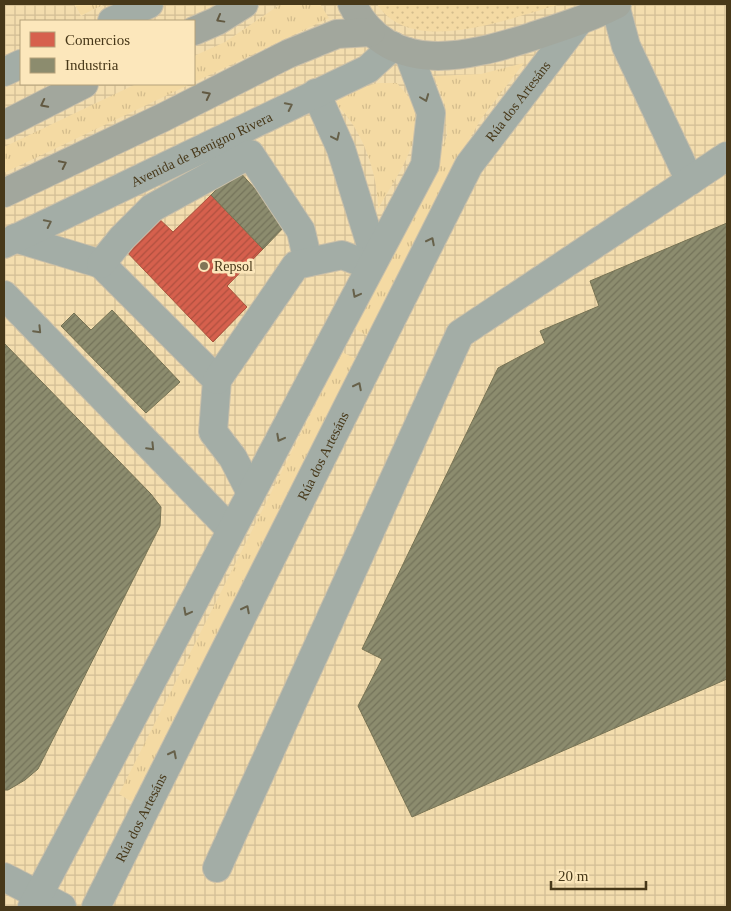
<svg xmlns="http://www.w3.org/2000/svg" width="731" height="911" font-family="Georgia,serif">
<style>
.industrial{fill:url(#industrial-grid);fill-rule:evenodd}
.grass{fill:url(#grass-tufts)}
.park{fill:url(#park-dots)}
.shops{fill:url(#shops-hatch);stroke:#ab543d}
.industry{fill:url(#industry-hatch);stroke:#777354}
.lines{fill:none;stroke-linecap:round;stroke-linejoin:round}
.minor-casing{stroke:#c9bfa9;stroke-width:30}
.major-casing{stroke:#c9bfa9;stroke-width:30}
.minor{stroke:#a3ada6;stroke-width:28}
.major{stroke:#a2a79d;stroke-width:28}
.oneway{stroke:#625941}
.oneway2{stroke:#67614a}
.poi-dot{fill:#817457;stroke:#fce7bb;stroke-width:2}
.labels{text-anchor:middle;stroke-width:5;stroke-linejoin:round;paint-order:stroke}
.street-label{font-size:14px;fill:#473819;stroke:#fce7bb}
.poi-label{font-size:14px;fill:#473819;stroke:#fce7bb;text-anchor:start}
</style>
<defs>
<pattern id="industrial-grid" width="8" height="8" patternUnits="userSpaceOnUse" patternTransform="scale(1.25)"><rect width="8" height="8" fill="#f3ddae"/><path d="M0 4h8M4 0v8" fill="none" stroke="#d2be95"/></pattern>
<pattern id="grass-tufts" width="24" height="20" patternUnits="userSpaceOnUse" patternTransform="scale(1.25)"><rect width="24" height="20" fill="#f4daa3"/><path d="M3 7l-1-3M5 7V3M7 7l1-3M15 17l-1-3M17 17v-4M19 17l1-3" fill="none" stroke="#d3bc8c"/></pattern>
<pattern id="park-dots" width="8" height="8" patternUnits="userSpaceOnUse" patternTransform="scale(1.25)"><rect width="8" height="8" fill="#f4daa3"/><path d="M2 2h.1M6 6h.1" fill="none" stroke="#d3bc8c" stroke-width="1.8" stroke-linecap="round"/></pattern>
<pattern id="shops-hatch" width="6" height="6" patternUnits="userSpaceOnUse" patternTransform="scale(1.25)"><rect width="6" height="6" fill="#d6604d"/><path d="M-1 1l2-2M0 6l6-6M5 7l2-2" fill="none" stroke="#af503f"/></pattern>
<pattern id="industry-hatch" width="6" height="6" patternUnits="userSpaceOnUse" patternTransform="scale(1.25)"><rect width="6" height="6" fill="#8c8c6e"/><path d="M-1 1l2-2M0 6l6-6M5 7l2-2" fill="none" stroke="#74735a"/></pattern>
</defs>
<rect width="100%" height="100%" fill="#ede2ca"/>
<!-- industrial -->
<path class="industrial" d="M4,4H74L81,16L105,4H727V907H4ZM21,21H194V84H21Z"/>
<!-- grass -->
<g class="grass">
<polygon points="74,4 105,4 81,16"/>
<polygon points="281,4 320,4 329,18 4,173 4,147 136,84 194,84 194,56 225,42"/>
<polygon points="524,63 481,119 463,150 367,336 354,328 434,168 447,136 445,105 434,76 481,74"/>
<path d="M378,83H397C402,89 411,98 413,105C425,141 394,180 378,209C378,173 362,128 335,103L351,91Z"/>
<polygon points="342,352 356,359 132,802 119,794"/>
</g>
<!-- park -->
<path class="park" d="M377,4H561C512,17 412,59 377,4Z"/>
<!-- shops -->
<polygon class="shops" points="211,195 263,249 227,286 247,307 213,342 123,248 154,214 173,232"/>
<!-- industry -->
<g class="industry">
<polygon points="237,169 287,224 263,249 211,195"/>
<polygon points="727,223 727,679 412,817 358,706 382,659 362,649 498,368 545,343 540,331 599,306 590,281"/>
<polygon points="112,310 180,382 146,413 61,326 74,313 91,330"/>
<polygon points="4,343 151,494 161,507 160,526 38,769 25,780 8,790 4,790"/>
</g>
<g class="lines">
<defs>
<g id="minor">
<polyline points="615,5 626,46 690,181"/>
<polyline points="112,21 149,4"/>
<polyline points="4,72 21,64"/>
<polyline points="316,93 341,149 375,258"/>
<polyline points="15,238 101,264 217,380 213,432 233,458 251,493"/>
<path id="s1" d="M4,244L368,69L393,46"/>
<polyline points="101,264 122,238 152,208 250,154 301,231 308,262"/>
<polyline points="4,295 231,530"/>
<polyline points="217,380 296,265 342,255 371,266"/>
<polyline points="217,868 460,334 727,156"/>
<polyline points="4,877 62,907"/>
<polyline points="32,907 425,165 431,113 408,52"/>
<path id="s2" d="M96,907L469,165L579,21"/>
</g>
<g id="major">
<path d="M352,4C389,78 468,57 531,37C561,27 590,18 617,4"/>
<polyline points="194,31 217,21 244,4"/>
<polyline points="4,125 84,84"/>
<polyline points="4,193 164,117 288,54 337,34 371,32"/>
</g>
</defs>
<!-- minor casing -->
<use href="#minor" class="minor-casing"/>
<!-- major casing -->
<use href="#major" class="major-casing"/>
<!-- minor -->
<use href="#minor" class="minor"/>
<!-- major -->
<use href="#major" class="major"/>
</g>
<!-- one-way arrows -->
<defs><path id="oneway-chevron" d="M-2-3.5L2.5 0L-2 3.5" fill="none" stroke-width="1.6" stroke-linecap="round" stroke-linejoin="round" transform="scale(1.25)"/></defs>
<g class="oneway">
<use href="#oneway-chevron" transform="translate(220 19) rotate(151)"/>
<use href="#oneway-chevron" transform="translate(207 95) rotate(-27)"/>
<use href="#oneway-chevron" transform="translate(44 104) rotate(153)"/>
<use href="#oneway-chevron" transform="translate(63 164) rotate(-26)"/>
</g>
<g class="oneway2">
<use href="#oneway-chevron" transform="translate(425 98) rotate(69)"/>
<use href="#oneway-chevron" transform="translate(289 106) rotate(-26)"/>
<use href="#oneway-chevron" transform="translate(336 137) rotate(65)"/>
<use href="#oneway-chevron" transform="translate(48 223) rotate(-26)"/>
<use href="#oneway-chevron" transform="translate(431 241) rotate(-63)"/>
<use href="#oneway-chevron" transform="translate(356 294) rotate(118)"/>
<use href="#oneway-chevron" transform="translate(38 330) rotate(46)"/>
<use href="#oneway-chevron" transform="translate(358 386) rotate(-63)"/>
<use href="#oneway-chevron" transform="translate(280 438) rotate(118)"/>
<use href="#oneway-chevron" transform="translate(151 447) rotate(46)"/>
<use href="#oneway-chevron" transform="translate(246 609) rotate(-63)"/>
<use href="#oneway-chevron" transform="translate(187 612) rotate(118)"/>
<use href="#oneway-chevron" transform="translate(173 754) rotate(-63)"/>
</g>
<!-- markers -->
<circle class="poi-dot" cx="204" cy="266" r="5"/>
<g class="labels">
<!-- street labels -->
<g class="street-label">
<text dy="5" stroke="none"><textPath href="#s2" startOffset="911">Rúa dos Artesáns</textPath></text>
<text dy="5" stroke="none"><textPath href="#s1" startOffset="219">Avenida de Benigno Rivera</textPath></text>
<text dy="5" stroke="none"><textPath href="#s2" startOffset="505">Rúa dos Artesáns</textPath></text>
<text dy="5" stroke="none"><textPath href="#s2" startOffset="100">Rúa dos Artesáns</textPath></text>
</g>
<!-- poi labels -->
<g class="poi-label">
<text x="214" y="271">Repsol</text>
</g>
</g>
<!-- border -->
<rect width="731" height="911" fill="none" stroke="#473819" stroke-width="10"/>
<!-- legend -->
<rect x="20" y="20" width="175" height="65" fill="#fce7bb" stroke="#b4a17a"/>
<rect x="30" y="32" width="25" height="15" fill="#d6604d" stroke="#b4a17a"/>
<text x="65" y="45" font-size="15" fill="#473819">Comercios</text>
<rect x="30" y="58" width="25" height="15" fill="#8c8c6e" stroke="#b4a17a"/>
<text x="65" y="70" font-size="15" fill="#473819">Industria</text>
<!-- scale -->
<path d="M551 881v8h95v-8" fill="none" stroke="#473819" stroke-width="2.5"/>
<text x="558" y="881" font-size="15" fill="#473819" stroke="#fce7bb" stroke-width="4" paint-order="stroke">20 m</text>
</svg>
